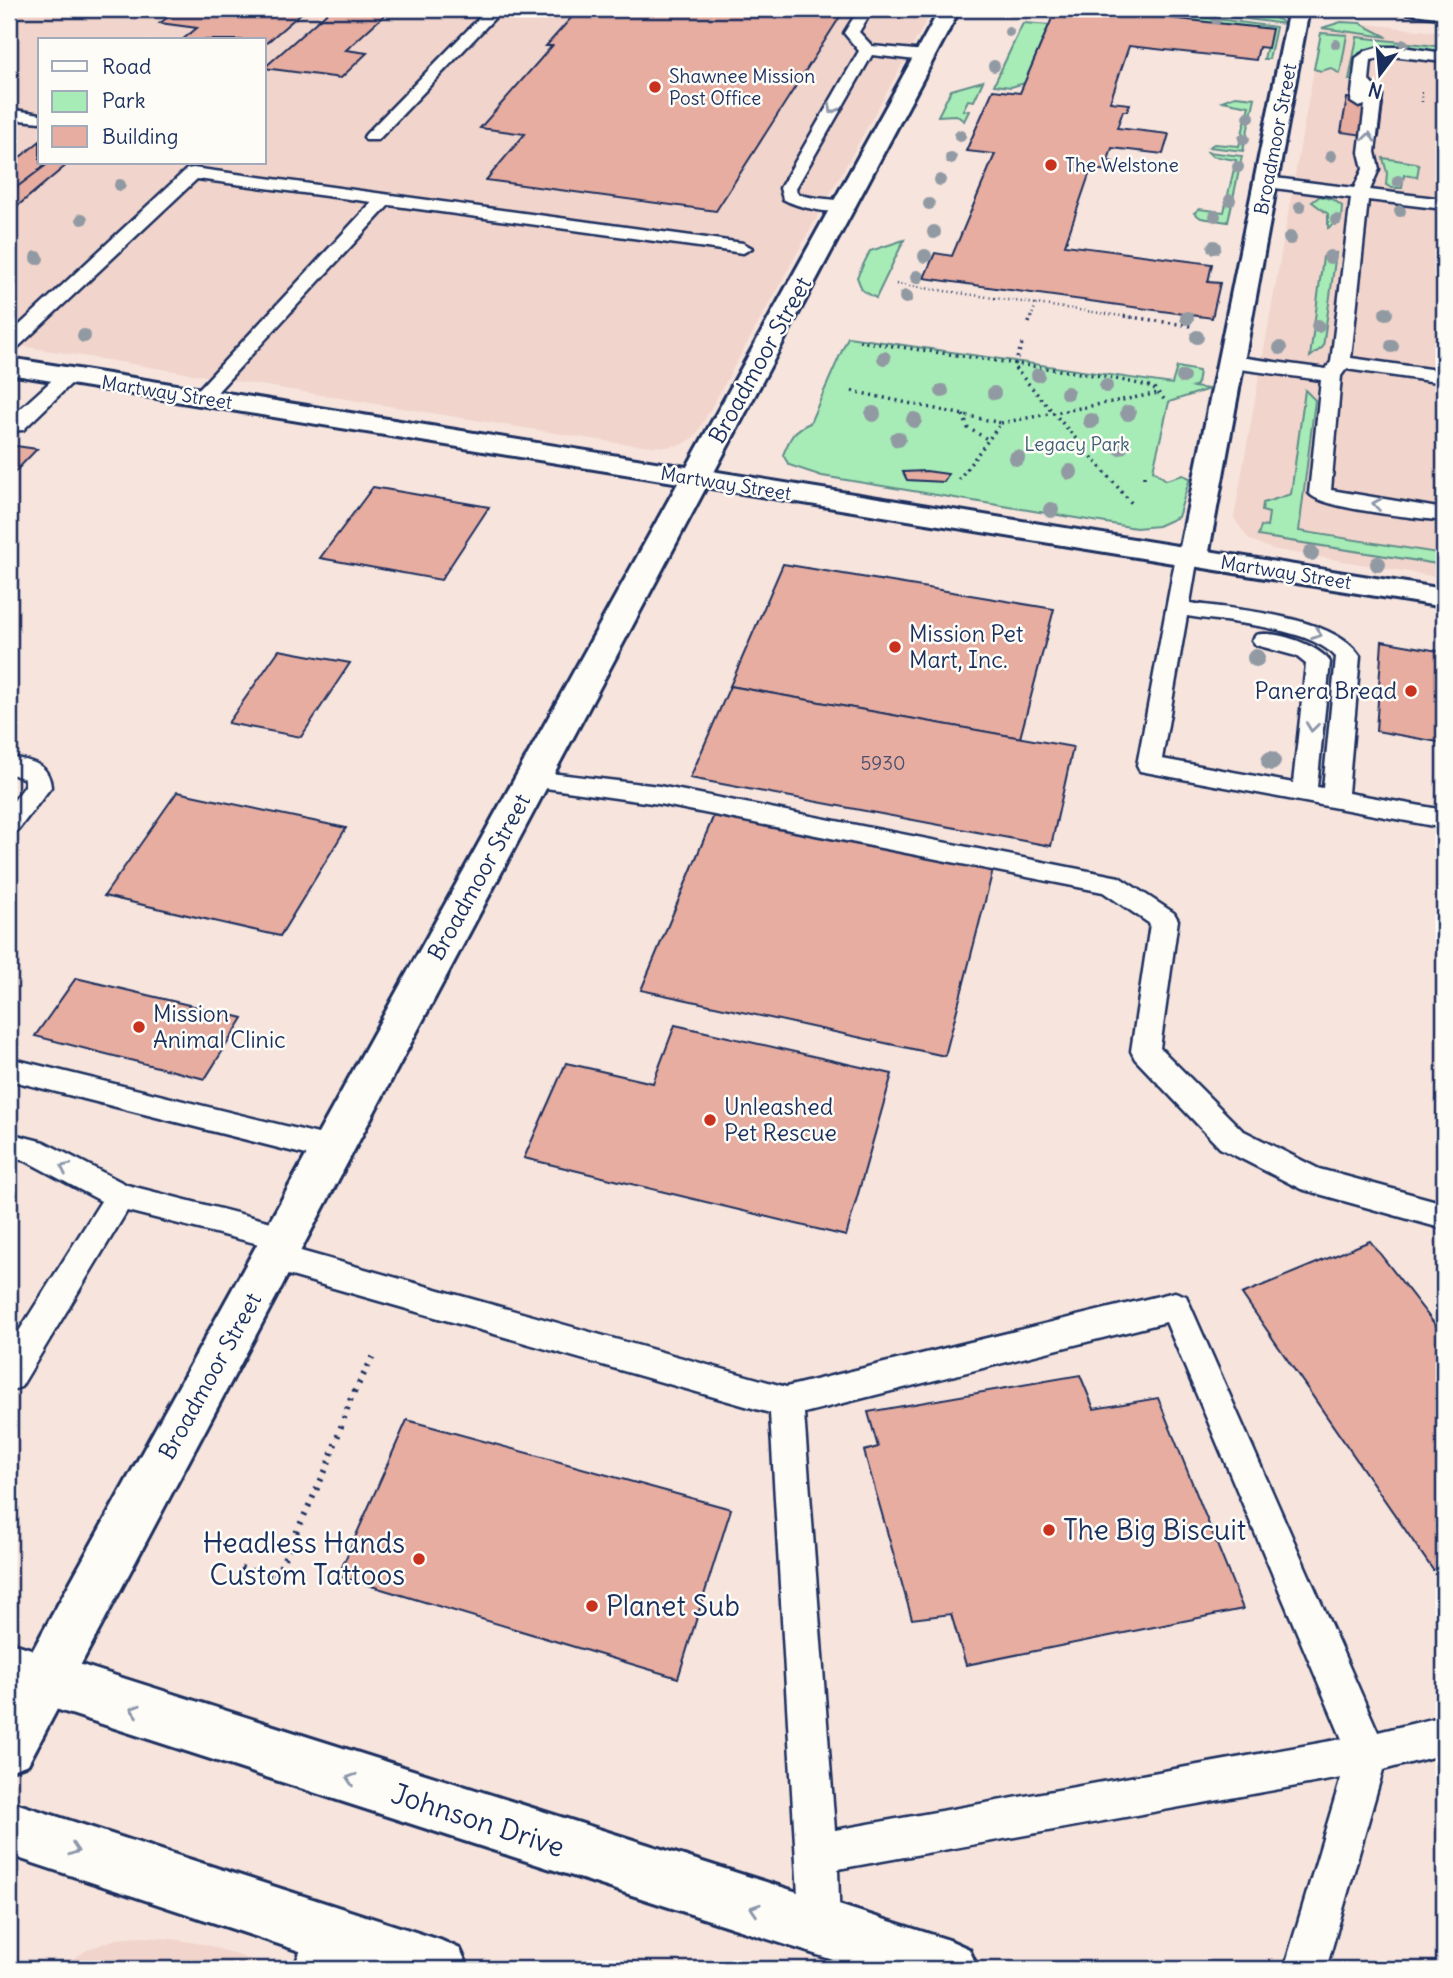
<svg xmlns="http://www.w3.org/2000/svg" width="1453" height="1978" font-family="Delius,sans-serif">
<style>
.built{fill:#f1d4cb;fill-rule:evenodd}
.green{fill:#a7ebb6;stroke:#618d8a;stroke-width:2}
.building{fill:#e6ada0;stroke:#1b2f5e;stroke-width:2}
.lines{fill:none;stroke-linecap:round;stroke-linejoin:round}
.service-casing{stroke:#1b2f5e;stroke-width:5}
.minor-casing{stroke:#1b2f5e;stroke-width:6}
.tertiary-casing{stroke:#1b2f5e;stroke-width:6}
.secondary-casing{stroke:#1b2f5e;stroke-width:6}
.path-far2{stroke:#1b2f5e;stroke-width:2.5;stroke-dasharray:1 3.5;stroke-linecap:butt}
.path-far1{stroke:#1b2f5e;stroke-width:3.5;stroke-dasharray:2 4.5;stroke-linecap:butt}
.path{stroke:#1b2f5e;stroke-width:6;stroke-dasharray:2.5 7;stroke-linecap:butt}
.service{fill:#fdfcf7;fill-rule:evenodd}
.minor{fill:#fdfcf7;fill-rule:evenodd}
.tertiary{fill:#fdfcf7;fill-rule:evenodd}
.secondary{fill:#fdfcf7;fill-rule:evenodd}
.tree{fill:#919aa3}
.oneway{stroke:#8c96aa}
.poi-dot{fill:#c8321e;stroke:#fdfcf7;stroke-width:2.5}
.labels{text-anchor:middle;stroke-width:5;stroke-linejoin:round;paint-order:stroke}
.far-poi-label{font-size:19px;fill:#1b2f5e;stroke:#fdfcf7;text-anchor:start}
.far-street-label{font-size:19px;fill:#1b2f5e;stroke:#fdfcf7}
.far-park-label{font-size:19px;fill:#3e5e74;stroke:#fdfcf7}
.number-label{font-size:19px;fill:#4e4e6e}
.street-label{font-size:23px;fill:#1b2f5e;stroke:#fdfcf7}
.poi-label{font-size:23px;fill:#1b2f5e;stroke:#fdfcf7;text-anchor:start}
.near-poi-label{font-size:28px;fill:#1b2f5e;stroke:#fdfcf7;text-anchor:start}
.near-street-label{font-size:28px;fill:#1b2f5e;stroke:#fdfcf7}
</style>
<rect width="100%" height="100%" fill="#f6e4dd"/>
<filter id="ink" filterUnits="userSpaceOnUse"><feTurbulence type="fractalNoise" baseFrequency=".0143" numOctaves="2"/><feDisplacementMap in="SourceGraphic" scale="14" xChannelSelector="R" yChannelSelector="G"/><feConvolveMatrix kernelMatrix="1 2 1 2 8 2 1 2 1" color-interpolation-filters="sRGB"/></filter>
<g filter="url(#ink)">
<!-- built -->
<g class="built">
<path d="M9,9H933L696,435L684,444L666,447L617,443L9,344ZM40,40H264V163H40Z"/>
<polygon points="1351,22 1444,33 1444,578 1272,549 1249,539 1234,518 1321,30 1332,24"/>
<polygon points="142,1937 172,1939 207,1945 279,1969 58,1969 87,1950 116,1939"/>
</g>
<!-- green -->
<g class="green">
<polygon points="1084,9 1143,9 1276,27 1269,59 1264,59 1271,29"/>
<polygon points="1220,9 1266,12 1285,24 1216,15 1226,13"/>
<polygon points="1341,22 1360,23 1387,37 1322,28"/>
<polygon points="1023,23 1049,25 1025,83 1011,87 994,85"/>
<polygon points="1321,33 1347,35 1340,74 1331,68 1321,71 1314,69"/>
<path d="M1357,37L1444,47V53C1417,50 1385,42 1359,53L1355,80H1349Z"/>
<polygon points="983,81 974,101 968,100 963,110 969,111 964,121 956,115 938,116 951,90"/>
<polygon points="1235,96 1255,98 1243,151 1209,147 1214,144 1239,146 1249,106 1222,101"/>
<polygon points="1208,152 1242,156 1228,222 1201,218 1194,213 1199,209 1224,212 1236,160 1212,156"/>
<polygon points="1383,158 1416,163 1419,166 1417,177 1404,175 1402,188 1392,188 1386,185 1387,173"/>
<polygon points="1320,196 1334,200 1342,206 1341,220 1328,228 1328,214 1312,202"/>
<polygon points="904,240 876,298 862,290 857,277 870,251"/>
<polygon points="1336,253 1323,347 1310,357 1323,257"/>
<path d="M848,337L1172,384L1177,367L1199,371L1197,385L1193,387L1209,389L1169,402L1153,470L1166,480L1183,475L1190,478L1178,517L1158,526L1136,528L822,476L789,465L783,455C790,438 793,430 810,423Z"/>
<polygon points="1305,390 1315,400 1299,531 1444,554 1444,565 1258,536 1261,526 1267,527 1269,513 1262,511 1263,503 1291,494"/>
</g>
<!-- building -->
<g class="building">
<polygon points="179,9 306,9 264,45 264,40 182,40 197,28 160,23"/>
<polygon points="331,9 391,9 346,50 367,53 341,78 264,68"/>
<polygon points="579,9 845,9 716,211 486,180 525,134 480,128 552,46 546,46"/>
<polygon points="1056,9 1084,9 1272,29 1268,48 1259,47 1256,60 1129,46 1110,102 1130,104 1127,111 1123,111 1117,128 1169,134 1163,154 1112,148 1108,161 1113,162 1110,171 1091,169 1065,245 1212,264 1208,282 1220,283 1212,318 924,278 935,253 952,256 995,154 966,151 993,90 1020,93"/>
<polygon points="1347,98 1383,103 1379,137 1341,132"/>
<polygon points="40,141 40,163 48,163 18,188 9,187 9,166"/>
<polygon points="49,163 69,163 9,213 9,193"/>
<polygon points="9,445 37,449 9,478"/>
<polygon points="926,471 948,474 944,482 907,480 903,472"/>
<polygon points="373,487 489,507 441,580 320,558"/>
<polygon points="783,564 1054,609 1020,738 730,686"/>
<polygon points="1382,641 1444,652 1444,743 1376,731"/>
<polygon points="279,650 350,663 301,737 228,723"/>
<polygon points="730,686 1073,747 1051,846 690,778"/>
<polygon points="177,792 346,828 280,936 104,896"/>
<polygon points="714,815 993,870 945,1056 641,990"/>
<polygon points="76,978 243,1018 205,1079 35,1036"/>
<polygon points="675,1025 892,1074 846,1236 524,1158 566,1063 653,1083"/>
<polygon points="1370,1241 1444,1336 1444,1565 1433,1570 1242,1294"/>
<polygon points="1080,1375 1094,1409 1158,1398 1243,1609 966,1665 951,1614 912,1619 864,1451 878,1447 868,1412"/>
<polygon points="407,1420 731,1509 678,1678 338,1576"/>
</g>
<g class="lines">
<defs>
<g id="service">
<polygon points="488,9 503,9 378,140 366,140 364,137 366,134"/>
<path d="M859,9H873L859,32L872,46L925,51L933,56L925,61L872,55L796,188L797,193C813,202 840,195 852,207C840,218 797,207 783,199L780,188L859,51L844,33Z"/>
<path d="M1380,47H1402L1444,53V62L1391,56L1371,60L1369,81L1382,95L1375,152L1379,169L1370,190L1444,199V209L1368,200L1351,358L1444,371V383L1346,369L1341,376L1331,490L1444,509V521C1420,518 1320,509 1309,493L1321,380L1232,368L1222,362L1232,356L1326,369L1331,362L1351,198L1267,187L1259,182L1267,177L1354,188L1363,169L1359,152L1365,105L1359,107L1351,102L1356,58L1366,51Z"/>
<polygon points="9,109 40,114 40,122 9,119"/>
<polygon points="193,168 743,243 752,248 743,253 389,205 208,402 194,402 191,398 194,394 372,202 197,179 16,349 9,351 9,335 187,169"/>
<polygon points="68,370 75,372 78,376 75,380 23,430 9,431 9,419 61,372"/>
<path d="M1187,549L1195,551L1198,556L1190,603C1236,610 1332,615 1360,656L1348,793L1444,810V828L1140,771L1137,765L1176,556L1179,551ZM1187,616C1228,623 1308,626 1336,657L1323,788L1317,787L1330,662C1319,645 1275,630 1256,635L1252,640L1256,645L1296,656L1306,664L1293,783L1162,759Z"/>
<path d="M9,756C31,762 49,762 51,787L18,830L9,833V807L25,786V779L9,773Z"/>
<polygon points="533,771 659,786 1119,877 1174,913 1178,920 1160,1048 1242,1130 1319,1169 1444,1203 1444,1229 1301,1189 1220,1148 1135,1059 1131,1051 1150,924 1103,892 659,804 524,785 520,779 524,773"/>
<polygon points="9,1058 330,1137 341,1140 345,1149 341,1158 330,1161 9,1080"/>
<path d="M9,1133L44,1142L127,1185L295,1228L300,1237L295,1246L290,1248L786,1387L1175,1292L1186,1296L1378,1732L1444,1716V1754L1383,1770L1326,1969H1284L1341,1778L838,1869L840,1930L834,1944L820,1950L806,1944L800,1930L770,1413L274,1271L263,1267L258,1257L263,1247L267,1246L127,1211L21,1387L9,1391V1347L101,1201L26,1161L9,1157ZM1166,1322L1342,1739L835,1830L804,1413Z"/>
<polygon points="329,1912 344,1918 350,1933 335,1969 293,1969 314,1918"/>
</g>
<g id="minor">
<polygon points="940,9 960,9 28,1764 9,1771 9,1693"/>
<polygon points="1289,9 1309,9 1208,557 1204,563 1193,566 1182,563 1178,557"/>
<polygon points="1404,9 1444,9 1444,18 1407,13"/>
</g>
<polygon id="tertiary" points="9,358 1444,589 1444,607 9,374"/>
<g id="secondary">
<polygon points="9,1642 949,1940 969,1949 978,1969 861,1969 9,1694"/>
<polygon points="9,1801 440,1940 460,1949 469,1969 354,1969 9,1855"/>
</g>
</defs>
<!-- service casing -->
<use href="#service" class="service-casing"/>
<!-- minor casing -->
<use href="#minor" class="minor-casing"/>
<!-- tertiary casing -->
<use href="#tertiary" class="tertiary-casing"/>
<!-- secondary casing -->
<use href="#secondary" class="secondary-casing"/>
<!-- path-far2 -->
<g class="path-far2">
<polyline points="1422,92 1422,105"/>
<polyline points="896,284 1036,304"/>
<polyline points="1031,318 1036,304 1136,318"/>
</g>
<!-- path-far1 -->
<g class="path-far1">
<polyline points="1124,316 1192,326"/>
<polyline points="1029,323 1031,316"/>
<polyline points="859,341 1107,377 1153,387 1164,399"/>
<polyline points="1022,344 1014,367 1134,506"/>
<polyline points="852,391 1001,423 959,479"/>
<polyline points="963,415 968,428 989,440"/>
<polyline points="1001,423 1159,393"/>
<polyline points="1144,476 1144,480"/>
</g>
<!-- path -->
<polyline class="path" points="241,1568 275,1578 327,1467 351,1398 373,1357"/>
<!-- service -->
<use href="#service" class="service"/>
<!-- minor -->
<use href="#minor" class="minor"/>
<!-- tertiary -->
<use href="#tertiary" class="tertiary"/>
<!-- secondary -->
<use href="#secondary" class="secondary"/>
</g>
<!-- trees -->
<g class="tree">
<circle cx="1216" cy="20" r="5"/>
<circle cx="1009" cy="32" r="5"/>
<circle cx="1336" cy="44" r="5"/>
<circle cx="1404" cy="44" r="5"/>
<circle cx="994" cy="66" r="6"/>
<circle cx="1249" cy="117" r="6"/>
<circle cx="960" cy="136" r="6"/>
<circle cx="1244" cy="139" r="6"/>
<circle cx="1331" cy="156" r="6"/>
<circle cx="951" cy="158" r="6"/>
<circle cx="1238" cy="167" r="6"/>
<circle cx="940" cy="180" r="6"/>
<circle cx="1398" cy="181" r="6"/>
<circle cx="120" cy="185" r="6"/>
<circle cx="1230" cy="200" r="6"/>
<circle cx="929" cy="204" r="6"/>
<circle cx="1300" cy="207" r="6"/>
<circle cx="1400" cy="211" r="6"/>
<circle cx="1215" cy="216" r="6"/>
<circle cx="82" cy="219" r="6"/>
<circle cx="1336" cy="220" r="6"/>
<circle cx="934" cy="232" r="7"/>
<circle cx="1290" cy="238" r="7"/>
<circle cx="1214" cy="247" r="7"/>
<circle cx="925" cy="256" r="7"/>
<circle cx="1330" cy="257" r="7"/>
<circle cx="37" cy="258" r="7"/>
<circle cx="917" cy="277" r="7"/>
<circle cx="906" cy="297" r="7"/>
<circle cx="1386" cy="313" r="7"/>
<circle cx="1187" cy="318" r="7"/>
<circle cx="1318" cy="326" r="7"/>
<circle cx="84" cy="336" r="7"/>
<circle cx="1197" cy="337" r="7"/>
<circle cx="1392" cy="346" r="7"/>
<circle cx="1280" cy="348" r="7"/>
<circle cx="884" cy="358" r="7"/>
<circle cx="1038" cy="375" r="7"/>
<circle cx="1183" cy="377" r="7"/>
<circle cx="1106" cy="386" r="7"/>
<circle cx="942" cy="391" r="7"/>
<circle cx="994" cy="393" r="7"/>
<circle cx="1067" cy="393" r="7"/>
<circle cx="1128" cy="413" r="8"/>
<circle cx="873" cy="414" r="8"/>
<circle cx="914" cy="420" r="8"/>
<circle cx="1091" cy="421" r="8"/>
<circle cx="898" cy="439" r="8"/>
<circle cx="1120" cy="447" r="8"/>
<circle cx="1017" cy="458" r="8"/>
<circle cx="1070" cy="472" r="8"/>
<circle cx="1051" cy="510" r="8"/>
<circle cx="1311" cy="553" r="8"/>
<circle cx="1378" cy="564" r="8"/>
<circle cx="1256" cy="658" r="9"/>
<circle cx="1271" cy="761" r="10"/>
</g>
<!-- one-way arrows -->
<defs><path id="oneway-chevron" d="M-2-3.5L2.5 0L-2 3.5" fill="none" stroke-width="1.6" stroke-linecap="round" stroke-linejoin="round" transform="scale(1.75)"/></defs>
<g class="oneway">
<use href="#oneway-chevron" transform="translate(833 109) rotate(120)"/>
<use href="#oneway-chevron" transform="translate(1369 137) rotate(-83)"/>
<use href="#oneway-chevron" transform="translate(1377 504) rotate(-171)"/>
<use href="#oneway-chevron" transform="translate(1317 634) rotate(19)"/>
<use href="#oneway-chevron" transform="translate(1312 727) rotate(97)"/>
<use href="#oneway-chevron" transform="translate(65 1168) rotate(-153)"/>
<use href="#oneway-chevron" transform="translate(135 1710) rotate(-162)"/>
<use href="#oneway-chevron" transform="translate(351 1779) rotate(-162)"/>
<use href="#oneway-chevron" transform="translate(74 1850) rotate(18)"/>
<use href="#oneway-chevron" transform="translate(755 1909) rotate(-162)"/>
</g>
</g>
<!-- markers -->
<g class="poi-dot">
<circle cx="655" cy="87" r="7"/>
<circle cx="1051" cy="165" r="7"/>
<circle cx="895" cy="647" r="7"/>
<circle cx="1411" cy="691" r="7"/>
<circle cx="139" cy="1027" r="7"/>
<circle cx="710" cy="1120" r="7"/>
<circle cx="1049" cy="1530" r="7"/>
<circle cx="419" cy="1559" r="7"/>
<circle cx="592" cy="1606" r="7"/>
</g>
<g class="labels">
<!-- far-poi labels -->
<g class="far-poi-label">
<text x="669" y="83">Shawnee Mission<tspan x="669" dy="22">Post Office</tspan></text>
<text x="1065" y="172">The Welstone</text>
</g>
<!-- far-street labels -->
<g class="far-street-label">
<text transform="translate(1275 139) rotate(-79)" y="7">Broadmoor Street</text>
<text transform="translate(167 392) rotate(9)" y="7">Martway Street</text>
<text transform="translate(726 483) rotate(9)" y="7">Martway Street</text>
<text transform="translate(1286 572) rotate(9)" y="7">Martway Street</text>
</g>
<!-- far-park labels -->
<g class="far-park-label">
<text x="1077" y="451">Legacy Park</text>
</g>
<!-- number labels -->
<g class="number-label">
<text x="883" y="770">5930</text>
</g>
<!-- street labels -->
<g class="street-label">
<text transform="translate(760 360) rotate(-61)" y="8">Broadmoor Street</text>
<text transform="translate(479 877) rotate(-61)" y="8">Broadmoor Street</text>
<text transform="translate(210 1376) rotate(-61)" y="8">Broadmoor Street</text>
</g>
<!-- poi labels -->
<g class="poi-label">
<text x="909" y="642">Mission Pet<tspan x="909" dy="26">Mart, Inc.</tspan></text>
<text x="1397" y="699" text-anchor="end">Panera Bread</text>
<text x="153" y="1022">Mission<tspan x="153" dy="26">Animal Clinic</tspan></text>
<text x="724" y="1115">Unleashed<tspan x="724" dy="26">Pet Rescue</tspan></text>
</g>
<!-- near-poi labels -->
<g class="near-poi-label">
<text x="1063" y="1540">The Big Biscuit</text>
<text x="405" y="1553" text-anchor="end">Headless Hands<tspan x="405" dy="32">Custom Tattoos</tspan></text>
<text x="606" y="1616">Planet Sub</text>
</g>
<!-- near-street labels -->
<g class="near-street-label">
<text transform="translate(478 1820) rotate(18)" y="10">Johnson Drive</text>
</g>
</g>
<!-- margin -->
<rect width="1453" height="1978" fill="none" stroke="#fdfcf7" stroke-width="35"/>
<rect x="18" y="18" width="1418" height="1943" fill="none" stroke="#1b2f5e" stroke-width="2.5" filter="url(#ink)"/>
<!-- legend -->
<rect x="38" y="38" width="228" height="126" fill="#fdfcf7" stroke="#a3aaba" stroke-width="2"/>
<rect x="52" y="61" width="35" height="10" fill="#fdfcf7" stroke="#a3aaba" stroke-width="2"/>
<text x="102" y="74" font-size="21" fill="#1b2f5e">Road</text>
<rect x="52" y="91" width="35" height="21" fill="#a7ebb6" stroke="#a3aaba" stroke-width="2"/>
<text x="102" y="108" font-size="21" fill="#1b2f5e">Park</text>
<rect x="52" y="126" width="35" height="21" fill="#e6ada0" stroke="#a3aaba" stroke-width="2"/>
<text x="102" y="144" font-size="21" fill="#1b2f5e">Building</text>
<!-- north arrow -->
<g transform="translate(1380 74) rotate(196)" stroke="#fdfcf7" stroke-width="5" paint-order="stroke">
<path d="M0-5L12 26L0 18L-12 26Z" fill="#1b2f5e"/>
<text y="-10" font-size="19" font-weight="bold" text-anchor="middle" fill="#1b2f5e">N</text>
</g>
</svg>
